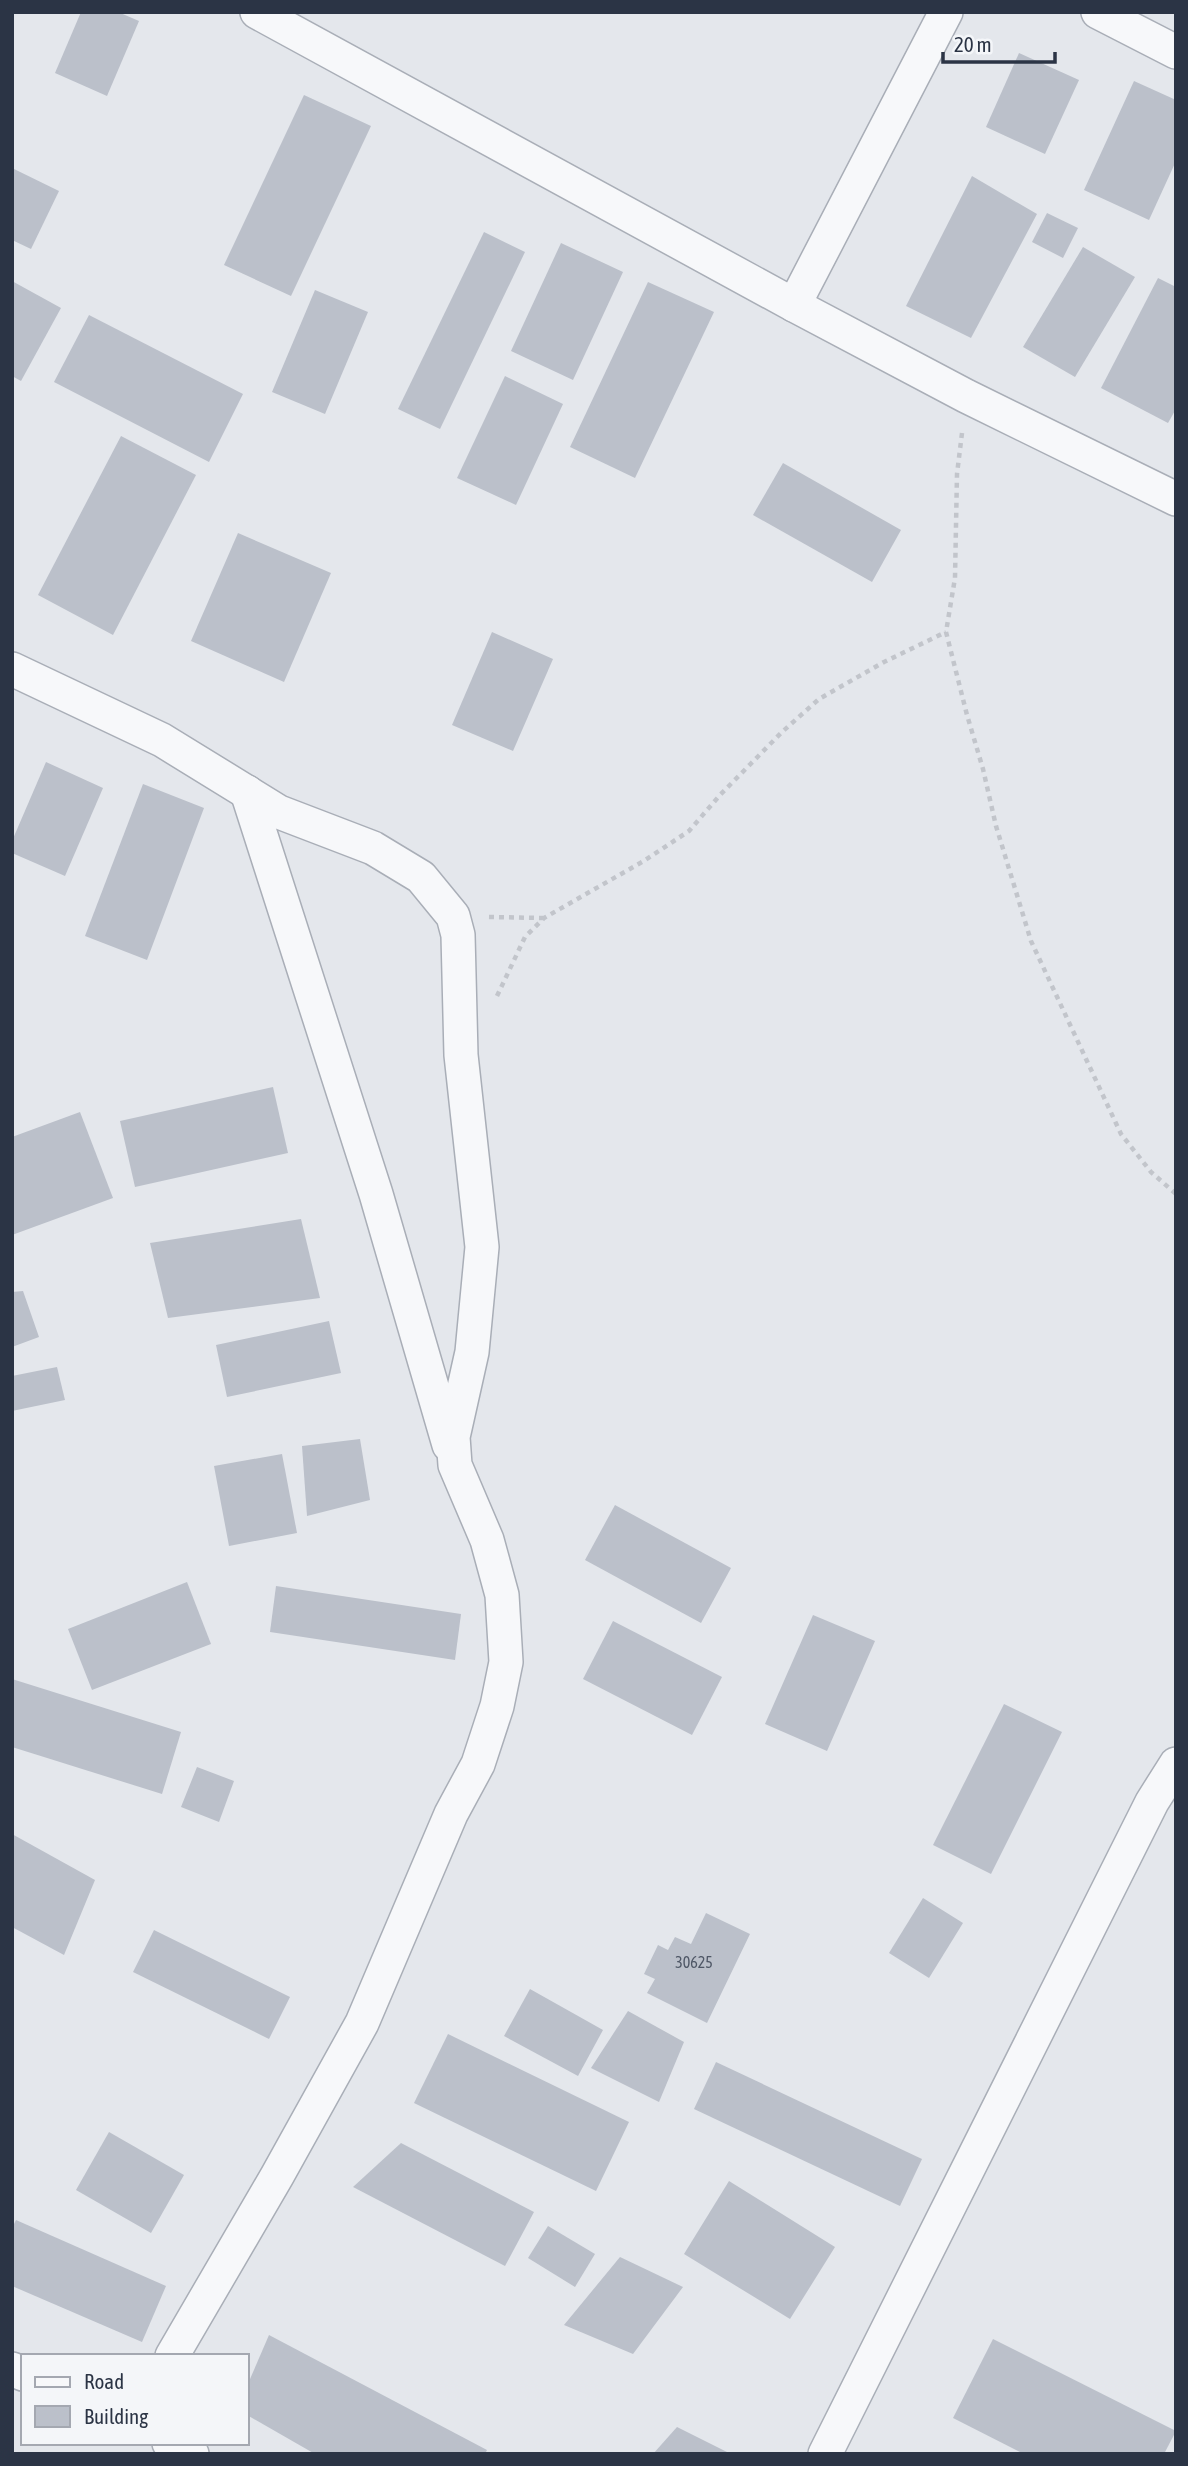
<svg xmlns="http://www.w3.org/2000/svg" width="1188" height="2466" font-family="'Asap Condensed',sans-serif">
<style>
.building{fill:#bbc0ca}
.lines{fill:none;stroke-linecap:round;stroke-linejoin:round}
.minor-casing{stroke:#a9aeb7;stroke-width:36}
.path{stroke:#c2c5cb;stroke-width:4.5;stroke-dasharray:5 5;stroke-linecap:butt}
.minor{stroke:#f7f8fa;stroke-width:33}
.labels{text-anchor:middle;stroke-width:6;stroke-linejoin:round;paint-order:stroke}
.number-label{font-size:16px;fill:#4f5766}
</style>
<rect width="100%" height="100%" fill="#e4e7ec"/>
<!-- building -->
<g class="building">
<polygon points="81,12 118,12 139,21 107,96 55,73"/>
<polygon points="1019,53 1079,80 1045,154 986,127"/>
<polygon points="1134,81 1176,100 1176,161 1149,220 1084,190"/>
<polygon points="304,95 371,126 291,296 224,265"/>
<polygon points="12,168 59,191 31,249 12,240"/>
<polygon points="972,176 1037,214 971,338 906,306"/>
<polygon points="1047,213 1078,228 1063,258 1032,242"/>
<polygon points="484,232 525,252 440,429 398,409"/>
<polygon points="561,243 623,272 573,380 511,351"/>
<polygon points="1083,247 1135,277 1075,377 1023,347"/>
<polygon points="1158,278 1176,287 1176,409 1168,423 1101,388"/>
<polygon points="12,281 61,308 21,381 12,376"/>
<polygon points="648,282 714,312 635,478 570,447"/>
<polygon points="315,290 368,312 325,414 272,392"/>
<polygon points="89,315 243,394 209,462 54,382"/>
<polygon points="505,376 563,404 516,505 457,478"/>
<polygon points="121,436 196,475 113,635 38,595"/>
<polygon points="783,463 901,530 872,582 753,515"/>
<polygon points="238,533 331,573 284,682 191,641"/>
<polygon points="492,632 553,659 513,751 452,725"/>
<polygon points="46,762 103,788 65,876 12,853 12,841"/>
<polygon points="143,784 204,808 147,960 85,936"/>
<polygon points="273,1087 288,1153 135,1187 120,1121"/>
<polygon points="80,1112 113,1198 12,1235 12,1137"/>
<polygon points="301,1219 320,1298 168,1318 150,1243"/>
<polygon points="23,1291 39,1337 12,1347 12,1292"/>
<polygon points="329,1321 341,1373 227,1397 216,1345"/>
<polygon points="57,1367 65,1400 12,1411 12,1376"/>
<polygon points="360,1439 370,1500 307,1516 302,1446"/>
<polygon points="282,1454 297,1533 229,1546 214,1466"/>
<polygon points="615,1505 731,1568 701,1623 585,1560"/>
<polygon points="187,1582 211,1644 92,1690 68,1629"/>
<polygon points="276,1586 461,1614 455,1660 270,1632"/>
<polygon points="813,1615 875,1641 827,1751 765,1724"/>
<polygon points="613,1621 722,1677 692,1735 583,1679"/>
<polygon points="12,1679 181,1732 162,1794 12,1747"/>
<polygon points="1004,1704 1062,1732 991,1874 933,1845"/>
<polygon points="197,1767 234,1781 219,1822 181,1807"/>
<polygon points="12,1834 95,1880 64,1955 12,1927"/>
<polygon points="923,1898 963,1923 929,1978 889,1953"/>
<polygon points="706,1913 750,1934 707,2023 647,1993 655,1979 644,1974 658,1945 668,1950 675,1937 691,1944"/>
<polygon points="154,1930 290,1997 269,2039 133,1972"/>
<polygon points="530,1989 603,2030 578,2076 504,2036"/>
<polygon points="628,2011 684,2042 659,2102 591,2068"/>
<polygon points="448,2034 629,2122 596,2191 414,2103"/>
<polygon points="716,2062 922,2159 900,2206 694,2109"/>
<polygon points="109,2132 184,2175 151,2233 76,2190"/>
<polygon points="401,2143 534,2212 505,2266 353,2187"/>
<polygon points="729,2181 835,2247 790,2319 684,2254"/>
<polygon points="16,2220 166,2286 142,2342 12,2286 12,2228"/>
<polygon points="548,2226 595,2254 575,2287 528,2258"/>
<polygon points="620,2257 683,2287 633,2354 564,2325"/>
<polygon points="269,2335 487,2450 485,2454 315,2454 247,2415 247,2386"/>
<polygon points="993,2339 1176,2431 1164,2454 1024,2454 953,2418"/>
<polygon points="677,2427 731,2454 653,2454"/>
</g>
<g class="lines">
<defs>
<g id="minor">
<polyline points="257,12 794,305 966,396 1176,499"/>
<polyline points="1098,12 1176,52"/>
<polyline points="794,305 946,12"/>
<polyline points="12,669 162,740 279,812 373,848 421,877 453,916 458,935 461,1055 482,1247 472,1352 453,1437 455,1465 487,1540 502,1595 506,1662 497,1706 478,1764 451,1814 362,2023 277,2176 172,2356"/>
<polyline points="247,792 376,1194 449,1445"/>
<polyline points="12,2369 23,2374"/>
<polyline points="169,2443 192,2454"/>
<polyline points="825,2454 1152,1802 1176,1764"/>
</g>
</defs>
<!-- minor casing -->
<use href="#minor" class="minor-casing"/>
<!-- path -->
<g class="path">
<polyline points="962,433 957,474 955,578 946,632 967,715 983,769 996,826 1031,941 1121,1134 1151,1172 1176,1194"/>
<polyline points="489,917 543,918"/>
<polyline points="497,996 525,937 544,918 642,862 689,831 720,795 782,732 819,699 884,662 946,632"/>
</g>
<!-- minor -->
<use href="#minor" class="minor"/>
</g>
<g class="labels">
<!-- number labels -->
<g class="number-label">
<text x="694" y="1968">30625</text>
</g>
</g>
<!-- border -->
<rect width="1188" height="2466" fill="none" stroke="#2b3445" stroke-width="28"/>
<!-- legend -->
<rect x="21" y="2354" width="228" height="91" fill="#f4f6f9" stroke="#a4a8b1" stroke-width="2"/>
<rect x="35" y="2377" width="35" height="10" fill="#f7f8fa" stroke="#a4a8b1" stroke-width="2"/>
<text x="84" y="2389" font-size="21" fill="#2b3445">Road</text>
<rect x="35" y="2406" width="35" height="21" fill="#bbc0ca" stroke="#a4a8b1" stroke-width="2"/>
<text x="84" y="2424" font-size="21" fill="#2b3445">Building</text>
<!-- scale -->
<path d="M943 52v10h112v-10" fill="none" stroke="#2b3445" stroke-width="3.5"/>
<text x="954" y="52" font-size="21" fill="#2b3445" stroke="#f4f6f9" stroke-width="5" paint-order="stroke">20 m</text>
</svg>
